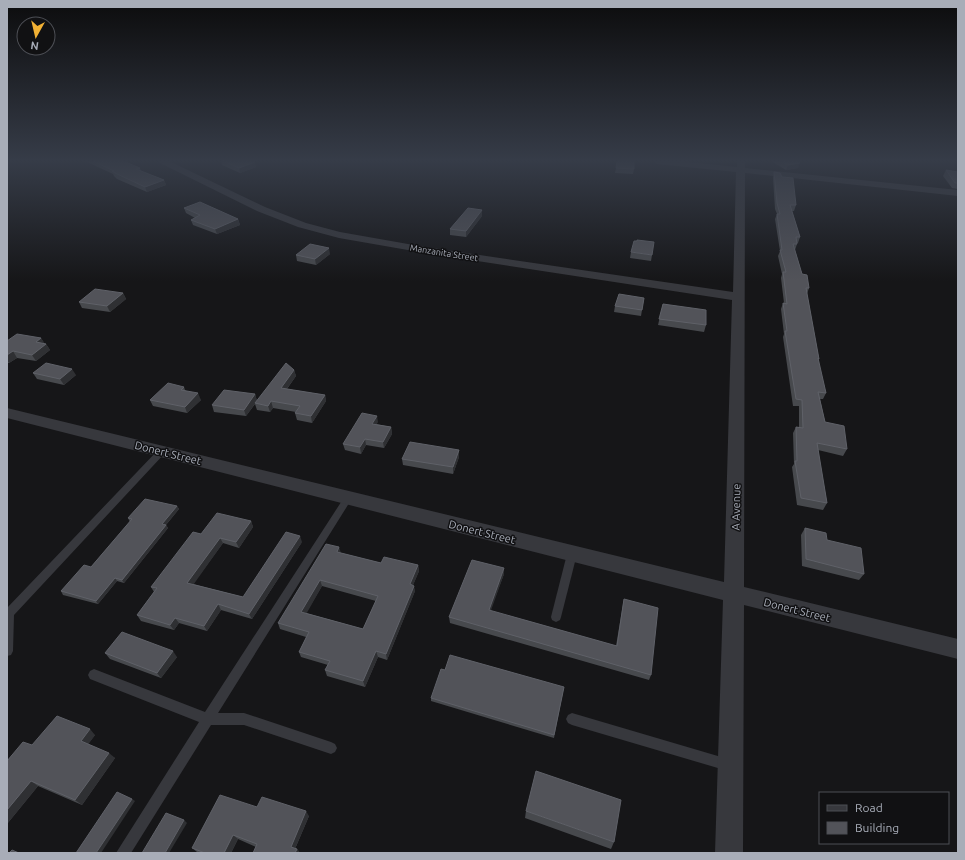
<svg xmlns="http://www.w3.org/2000/svg" width="965" height="860" font-family="Ubuntu,sans-serif">
<style>
.lines{fill:none;stroke-linecap:round;stroke-linejoin:round}
.lane{fill:#37383d;fill-rule:evenodd}
.street{fill:#37383d;fill-rule:evenodd}
.wall{fill:#47494d;fill-rule:evenodd}
.shaded-wall{fill:#2f3033}
.building{fill:#525359;stroke:#5f6168;fill-rule:evenodd}
.labels{text-anchor:middle;stroke-width:3;stroke-linejoin:round;paint-order:stroke}
.far-street-label{font-size:9px;fill:#a8adb8;stroke:#111113}
.street-label{font-size:11px;fill:#a8adb8;stroke:#111113}
</style>
<rect width="100%" height="100%" fill="#161618"/>
<g class="lines">
<!-- lane -->
<g class="lane">
<polygon points="162,448 166,451 165,453 14,615 13,651 11,655 7,656 7,608 159,449"/>
<polygon points="348,495 351,496 352,498 351,500 218,713 244,713 331,742 335,744 337,748 335,752 331,754 244,725 211,725 131,853 116,853 199,722 90,679 88,675 90,671 94,669 205,712 345,496"/>
<polygon points="572,550 575,551 577,554 561,617 560,620 556,622 552,620 551,617 567,554 569,551"/>
<polygon points="572,713 728,759 732,761 734,765 732,769 728,771 572,725 568,723 566,719 568,715"/>
</g>
<!-- street -->
<polygon class="street" points="159,161 169,161 265,207 306,223 340,232 425,247 733,292 736,172 657,164 653,161 680,161 737,167 737,161 745,161 745,168 958,190 958,196 745,173 744,587 958,639 958,659 744,605 743,853 715,853 723,600 7,418 7,408 724,582 732,300 425,253 339,238 298,227 257,211 160,163"/>
</g>
<!-- wall -->
<g class="wall">
<polygon points="85,161 123,161 140,168 141,171 164,180 166,185 147,192 117,179 114,176 113,174"/>
<polygon points="221,161 252,161 256,167 240,173 222,165"/>
<polygon points="771,161 799,161 798,168 786,170"/>
<polygon points="616,168 634,169 633,174 615,173"/>
<polygon points="946,170 958,172 958,189 952,188 943,176"/>
<polygon points="774,172 782,177 796,205 794,211 792,211 800,237 798,243 797,243 797,244 795,250 802,274 809,288 807,294 819,359 818,360 826,393 823,399 820,399 825,422 847,449 843,456 818,450 827,503 823,510 797,505 792,467 794,464 793,433 796,427 799,427 799,406 793,406 783,337 784,334 781,309 783,303 784,303 781,278 782,274 778,256 780,251 775,219 777,214 775,209 773,178"/>
<polygon points="184,208 238,219 240,225 217,234 193,225 191,220 195,218 186,213"/>
<polygon points="482,216 466,237 450,235 450,229"/>
<polygon points="631,252 652,255 651,261 630,258"/>
<polygon points="330,254 316,265 297,261 296,255"/>
<polygon points="123,293 126,299 110,312 82,308 79,302"/>
<polygon points="644,298 641,316 614,312 615,306"/>
<polygon points="663,304 706,325 704,332 658,325"/>
<polygon points="41,338 44,343 46,344 50,350 36,361 17,358 9,363 7,363 7,341"/>
<polygon points="294,370 296,376 287,389 325,395 326,401 312,423 297,420 295,413 296,412 273,408 270,412 257,410 255,404 246,416 214,412 212,405 255,394 257,401"/>
<polygon points="33,373 76,375 64,385 37,379"/>
<polygon points="184,387 185,390 201,400 187,413 153,406 150,400"/>
<polygon points="378,422 376,424 391,427 392,434 384,448 366,445 361,454 345,450 343,444"/>
<polygon points="459,450 459,457 453,474 403,465 402,459"/>
<polygon points="177,506 179,509 166,525 168,528 124,583 117,581 98,604 63,595 61,591 91,567 130,522 128,518"/>
<polygon points="251,521 253,527 239,548 223,543 193,584 243,597 302,542 252,619 221,610 207,631 179,623 174,630 141,621 137,615 154,592 151,587 201,534"/>
<polygon points="805,528 827,540 864,574 859,580 802,566 801,535"/>
<path d="M341,553L381,563L418,565L419,571L413,585L415,591L387,660L378,657L365,687L327,676L325,670L328,665L301,657L299,652L306,637L280,629L278,623ZM322,586L376,601L363,629L306,613Z"/>
<polygon points="504,574 490,611 616,646 623,604 624,599 651,675 649,680 450,623 449,617"/>
<polygon points="105,653 177,657 161,678 110,659"/>
<polygon points="564,687 554,738 431,701 431,698"/>
<polygon points="95,735 88,744 115,758 82,805 38,786 7,824 7,761 32,745"/>
<polygon points="257,807 309,816 295,849 297,849 300,853 253,853 256,847 238,839 231,853 199,853 197,852 192,848"/>
<polygon points="526,811 614,842 611,849 525,818"/>
</g>
<!-- shaded-wall -->
<g class="shaded-wall">
<polygon points="255,162 256,167 240,173 239,168"/>
<polygon points="800,163 798,168 786,170 788,165"/>
<polygon points="164,180 166,185 147,192 145,187"/>
<polygon points="482,210 482,216 466,237 466,231"/>
<polygon points="238,219 240,225 217,234 215,229"/>
<polygon points="329,248 330,254 316,265 315,259"/>
<polygon points="123,293 126,299 110,312 107,306"/>
<polygon points="41,338 45,344 36,342"/>
<polygon points="46,344 50,350 36,361 32,355"/>
<polygon points="13,351 17,358 9,363 7,360 7,355"/>
<polygon points="72,369 76,375 64,385 60,379"/>
<polygon points="294,370 296,376 283,394 281,388"/>
<polygon points="198,393 201,400 187,413 185,407"/>
<polygon points="255,394 257,401 246,416 244,410"/>
<polygon points="325,395 326,401 312,423 311,416"/>
<polygon points="271,401 273,408 270,412 268,406"/>
<polygon points="377,416 378,422 373,430 372,424"/>
<polygon points="391,427 392,434 384,448 383,442"/>
<polygon points="365,439 366,445 361,454 360,447"/>
<polygon points="459,450 459,457 453,474 453,467"/>
<polygon points="177,506 179,509 164,527 162,524"/>
<polygon points="251,521 253,527 239,548 236,542"/>
<polygon points="166,525 168,528 124,583 122,580"/>
<polygon points="300,536 302,542 252,619 249,614"/>
<polygon points="220,538 223,543 191,588 187,583"/>
<polygon points="339,547 341,553 337,552"/>
<polygon points="418,565 419,571 411,590 410,584"/>
<polygon points="504,568 504,574 489,616 489,610"/>
<polygon points="115,578 117,581 98,604 96,601"/>
<polygon points="320,580 322,586 304,618 301,612"/>
<polygon points="414,586 415,591 387,660 386,654"/>
<polygon points="218,604 221,610 207,631 204,626"/>
<polygon points="175,618 179,623 174,630 170,625"/>
<polygon points="173,651 177,657 161,678 157,673"/>
<polygon points="376,651 378,657 365,687 363,681"/>
<polygon points="90,729 95,735 87,746 81,741"/>
<polygon points="109,753 115,758 82,805 75,800"/>
<polygon points="31,781 38,786 7,824 7,810"/>
<polygon points="132,799 135,801 101,853 96,853"/>
<polygon points="306,811 309,816 294,851 291,847"/>
<polygon points="184,820 187,823 169,853 165,853"/>
<polygon points="233,835 238,839 231,853 224,853"/>
<polygon points="297,849 300,853 295,853"/>
</g>
<!-- building -->
<g class="building">
<polygon points="93,161 123,161 140,168 136,169 164,180 145,187 115,173 112,171 114,171"/>
<polygon points="223,161 252,161 255,162 239,168"/>
<polygon points="617,161 634,161 634,169 616,168"/>
<polygon points="781,161 799,161 800,163 788,165"/>
<polygon points="946,170 958,172 958,183 955,183"/>
<polygon points="774,172 780,173 782,177 793,178 796,205 790,205 800,237 796,237 797,244 793,244 802,274 807,275 809,288 806,288 819,359 818,358 826,393 818,392 825,422 844,426 847,449 817,443 827,503 801,498 795,461 797,461 796,427 803,428 802,400 796,399 785,331 787,331 783,303 787,304 783,272 786,272 780,250 782,250 777,214 780,214 777,203"/>
<polygon points="200,202 238,219 215,229 191,220 200,215 184,208"/>
<polygon points="468,208 482,210 466,231 450,229"/>
<polygon points="637,240 654,242 652,255 631,252 634,241 637,241"/>
<polygon points="310,244 329,248 315,259 296,255"/>
<polygon points="95,289 123,293 107,306 79,302"/>
<polygon points="619,294 644,298 642,310 615,306"/>
<polygon points="663,304 706,310 706,325 659,319"/>
<polygon points="17,334 41,338 36,342 46,344 32,355 13,351 7,355 7,341"/>
<polygon points="46,363 72,369 60,379 33,373"/>
<polygon points="286,363 294,370 281,388 325,395 311,416 295,413 300,406 271,401 268,406 255,403"/>
<polygon points="168,383 184,387 181,390 198,393 185,407 150,400"/>
<polygon points="224,390 255,394 244,410 212,405"/>
<polygon points="362,413 377,416 372,424 391,427 383,442 365,439 360,447 343,444"/>
<polygon points="410,442 459,450 453,467 402,459"/>
<polygon points="145,499 177,506 162,524 166,525 122,580 115,578 96,601 61,591 84,565 91,567 132,519 128,518"/>
<polygon points="217,513 251,521 236,542 220,538 187,583 243,597 286,532 300,536 249,614 218,604 204,626 175,618 170,625 137,615 157,588 151,587 193,532 201,534"/>
<polygon points="805,528 826,533 827,540 861,548 864,574 806,559"/>
<path d="M326,544L339,547L337,552L381,563L384,557L418,565L410,584L414,586L386,654L376,651L363,681L325,670L330,661L299,652L309,632L278,623ZM320,580L378,596L363,629L301,612Z"/>
<polygon points="472,560 504,568 489,610 617,646 624,599 658,608 651,675 449,617"/>
<polygon points="122,632 173,651 157,673 105,653"/>
<polygon points="450,655 564,687 554,735 431,698 441,669 445,670"/>
<polygon points="57,716 90,729 81,741 109,753 75,800 31,781 7,810 7,761 23,742 32,745"/>
<polygon points="536,771 621,800 614,842 526,811"/>
<polygon points="117,792 132,799 96,853 76,853"/>
<polygon points="220,795 257,807 262,797 306,811 291,847 297,849 295,853 253,853 257,844 233,835 224,853 205,853 192,848"/>
<polygon points="166,813 184,820 165,853 142,853"/>
<polygon points="12,850 19,853 9,853"/>
</g>
<!-- sky -->
<linearGradient id="sky" x2="0" y2="1"><stop stop-color="#0c0c0d"/><stop offset="0.57" stop-color="#363c48"/><stop offset="1" stop-color="#363c48" stop-opacity="0"/></linearGradient>
<rect width="965" height="281" fill="url(#sky)"/>
<g class="labels">
<!-- far-street labels -->
<g class="far-street-label">
<text transform="translate(444 253) rotate(9)" y="3">Manzanita Street</text>
</g>
<!-- street labels -->
<g class="street-label">
<text transform="translate(168 453) rotate(14)" y="4">Donert Street</text>
<text transform="translate(736 507) rotate(-89)" y="4">A Avenue</text>
<text transform="translate(482 532) rotate(14)" y="4">Donert Street</text>
<text transform="translate(797 610) rotate(14)" y="4">Donert Street</text>
</g>
</g>
<!-- border -->
<rect width="965" height="860" fill="none" stroke="#a8adb8" stroke-width="16"/>
<!-- legend -->
<rect x="819" y="792" width="130" height="52" fill="#111113" stroke="#4d4f55"/>
<rect x="827" y="805" width="20" height="6" fill="#37383d" stroke="#4d4f55"/>
<text x="855" y="812" font-size="12" fill="#a8adb8">Road</text>
<rect x="827" y="822" width="20" height="12" fill="#525359" stroke="#4d4f55"/>
<text x="855" y="832" font-size="12" fill="#a8adb8">Building</text>
<!-- north arrow -->
<g transform="translate(36 36) rotate(188)"><circle r="19" fill="#111113" stroke="#4d4f55"/>
<path d="M0-3L7 15L0 10L-7 15Z" fill="#f2b134"/>
<text y="-6" font-size="11" font-weight="bold" text-anchor="middle" fill="#a8adb8">N</text>
</g>
</svg>
